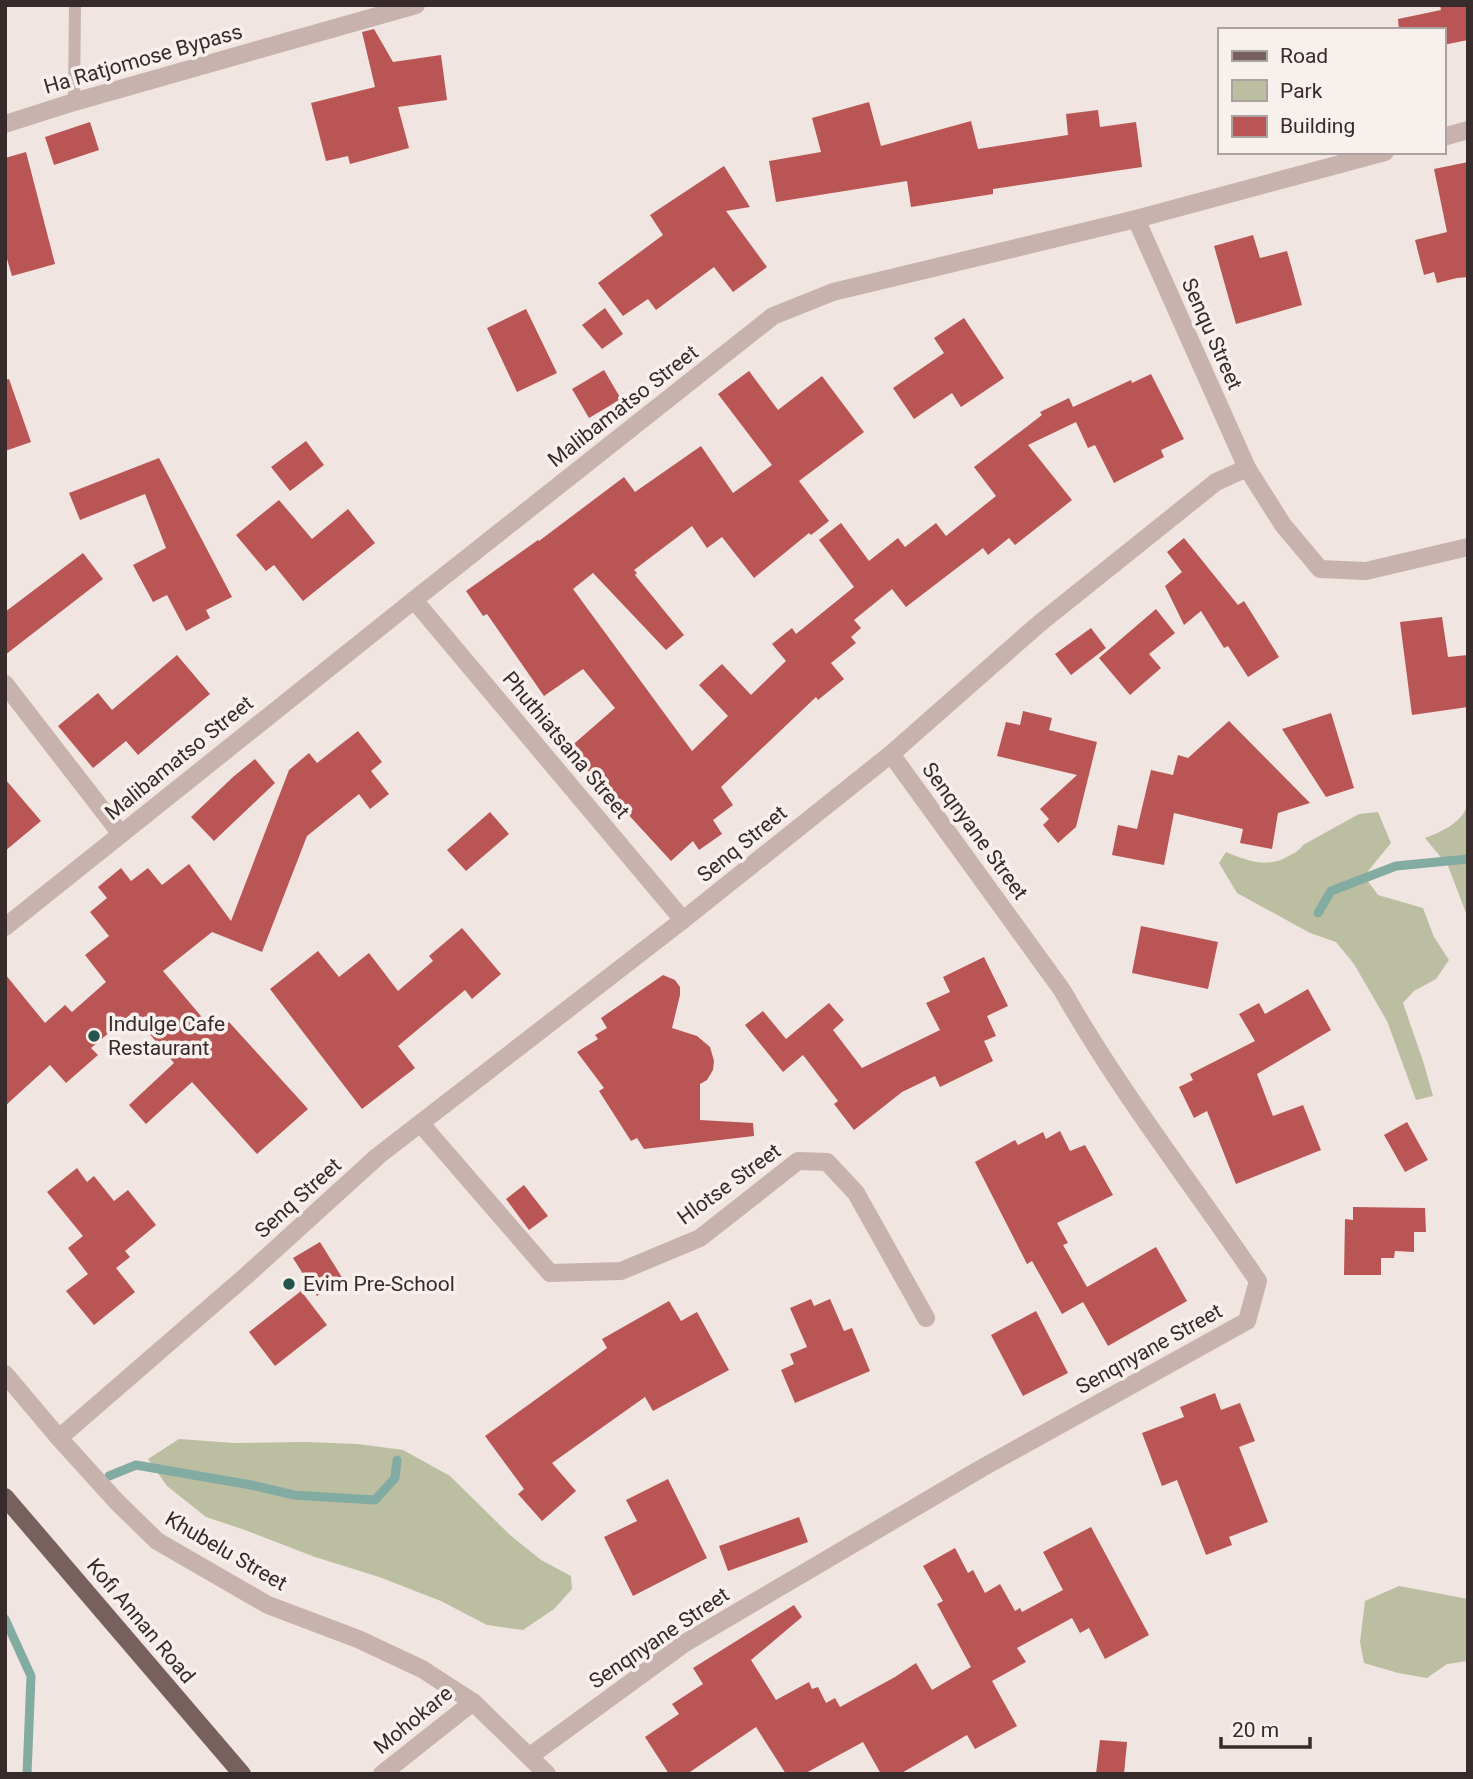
<svg xmlns="http://www.w3.org/2000/svg" width="1473" height="1779" font-family="Roboto,sans-serif">
<style>
.green{fill:#bbbea1}
.lines{fill:none;stroke-linecap:round;stroke-linejoin:round}
.stream{stroke:#82aba2;stroke-width:9}
.building{fill:#b95555}
.lane{stroke:#c7b2ad;stroke-width:12}
.street{stroke:#c7b2ad;stroke-width:18}
.primary{stroke:#77605d;stroke-width:18}
.poi-dot{fill:#24544c;stroke:#f8f0ec;stroke-width:2.5}
.labels{text-anchor:middle;stroke-width:7;stroke-linejoin:round;paint-order:stroke}
.street-label{font-size:21px;fill:#372b2b;stroke:#f8f0ec}
.poi-label{font-size:21px;fill:#372b2b;stroke:#f8f0ec;text-anchor:start}
</style>
<rect width="100%" height="100%" fill="#f0e5e0"/>
<!-- green -->
<g class="green">
<path d="M1468,803V918L1448,866L1425,838C1441,832 1464,822 1468,803Z"/>
<path d="M1378,812L1391,843L1364,876L1378,895L1423,908L1434,937L1449,960L1436,979L1414,991L1403,1003L1423,1061L1433,1096L1416,1100L1387,1021L1354,964L1336,942L1310,933L1237,893L1219,863L1226,852C1246,860 1264,868 1285,858C1292,854 1298,852 1303,845L1359,814Z"/>
<polygon points="179,1439 234,1443 305,1442 358,1444 403,1450 450,1476 510,1535 541,1560 571,1576 572,1589 554,1609 523,1630 487,1625 441,1601 379,1577 315,1557 245,1530 206,1517 167,1486 148,1459"/>
<polygon points="1399,1586 1468,1599 1468,1661 1447,1664 1427,1678 1398,1673 1364,1663 1360,1642 1365,1601"/>
</g>
<g class="lines">
<!-- stream -->
<g class="stream">
<polyline points="1318,913 1331,891 1396,866 1468,859"/>
<polyline points="109,1476 136,1465 251,1485 294,1495 375,1500 395,1478 397,1460"/>
<polyline points="5,1619 31,1676 27,1774"/>
</g>
</g>
<!-- building -->
<g class="building">
<polygon points="1440,5 1468,5 1468,40 1443,45 1443,30 1399,30 1398,19 1441,10"/>
<polygon points="374,29 393,62 441,55 447,100 398,107 409,148 350,164 348,156 326,161 311,103 375,87 362,32"/>
<polygon points="869,102 881,146 971,121 978,149 1068,135 1066,114 1098,110 1100,127 1136,122 1142,167 993,189 993,194 911,207 907,181 776,202 769,161 821,152 812,118"/>
<polygon points="90,122 99,150 54,165 45,137"/>
<polygon points="26,152 55,264 12,276 5,252 5,158"/>
<polygon points="1468,162 1468,277 1457,278 1437,283 1434,272 1424,275 1415,240 1447,232 1434,169"/>
<polygon points="724,166 750,207 726,211 767,267 733,292 714,267 656,310 648,299 623,316 598,283 663,235 650,215"/>
<polygon points="1253,235 1260,258 1287,251 1302,305 1236,324 1214,246"/>
<polygon points="605,308 623,334 602,349 582,325"/>
<polygon points="526,309 557,373 517,392 487,328"/>
<polygon points="964,318 1004,378 961,407 952,393 914,419 893,388 944,353 934,338"/>
<polygon points="604,370 621,399 589,418 572,389"/>
<polygon points="749,371 778,410 822,376 864,432 799,481 829,521 811,535 809,533 754,578 722,537 707,548 692,526 634,570 637,573 635,575 684,635 666,650 593,573 573,589 692,751 728,716 699,685 722,664 751,695 786,661 772,644 792,628 796,634 854,587 819,540 841,523 869,561 898,538 905,547 936,523 946,536 996,496 974,467 1042,415 1040,412 1069,398 1073,407 1131,380 1132,383 1151,374 1184,439 1161,450 1164,457 1114,483 1095,445 1088,448 1076,422 1028,445 1072,500 1015,545 1009,538 988,555 983,548 906,607 892,589 854,620 861,628 851,637 856,643 831,663 844,679 818,700 816,697 721,787 733,805 713,820 722,834 699,850 693,841 671,861 568,749 615,708 583,669 544,696 487,614 483,616 466,591 538,540 539,541 624,477 635,492 701,446 733,493 772,465 718,394"/>
<polygon points="9,379 31,442 5,451 5,380"/>
<polygon points="306,441 324,465 290,491 271,467"/>
<polygon points="159,458 232,597 206,610 210,618 186,631 167,595 153,602 133,565 166,548 145,494 80,520 69,493"/>
<polygon points="279,500 312,539 348,509 375,543 303,601 274,565 266,571 236,535"/>
<polygon points="1184,538 1238,605 1244,601 1279,657 1248,677 1228,646 1224,648 1201,611 1184,625 1165,586 1182,572 1167,552"/>
<polygon points="83,553 103,579 5,655 5,612"/>
<polygon points="1156,609 1175,633 1149,654 1161,668 1130,695 1099,658"/>
<polygon points="1442,617 1448,657 1468,655 1468,707 1412,715 1400,622"/>
<polygon points="1091,628 1106,648 1071,675 1055,654"/>
<polygon points="177,655 210,694 138,755 126,741 93,768 58,726 98,693 112,710"/>
<polygon points="1023,711 1052,718 1049,730 1097,742 1076,827 1058,843 1043,825 1049,819 1040,809 1077,775 997,756 1006,722 1020,725"/>
<polygon points="1331,713 1354,788 1326,797 1282,729"/>
<polygon points="1229,721 1310,803 1278,813 1272,849 1240,843 1243,829 1174,813 1164,865 1112,855 1118,825 1137,829 1151,770 1173,775 1178,755 1188,758"/>
<polygon points="358,731 382,762 371,771 389,794 370,809 359,794 307,836 262,952 212,932 163,971 216,1034 229,1022 308,1109 257,1154 192,1082 146,1124 129,1105 174,1063 132,1013 91,1048 98,1055 66,1083 50,1065 5,1106 5,974 45,1023 65,1005 72,1012 106,982 85,955 109,936 90,912 107,898 98,887 121,868 131,881 148,868 162,885 189,864 231,921 289,770 309,753 317,763"/>
<polygon points="255,759 275,783 214,841 191,817 233,777"/>
<polygon points="5,779 41,821 5,851"/>
<polygon points="490,812 509,834 466,871 447,850"/>
<polygon points="1141,926 1218,942 1208,989 1132,973"/>
<polygon points="462,928 501,974 472,999 465,990 398,1046 415,1068 362,1109 270,989 318,951 339,977 369,953 398,991 433,961 429,956"/>
<polygon points="984,957 1008,1006 987,1016 996,1036 984,1041 993,1061 940,1087 935,1076 902,1092 854,1130 834,1104 838,1101 803,1055 783,1072 745,1025 763,1011 786,1039 829,1003 844,1020 833,1030 862,1068 940,1030 926,1003 950,992 943,977"/>
<polygon points="663,975 675,980 680,987 680,995 672,1028 697,1036 710,1047 714,1061 713,1070 707,1080 700,1084 700,1120 753,1123 754,1136 644,1149 637,1138 631,1141 599,1091 604,1088 577,1052 598,1039 595,1035 607,1028 601,1018"/>
<polygon points="1308,989 1331,1030 1257,1074 1273,1116 1303,1105 1321,1150 1236,1184 1207,1111 1194,1118 1179,1087 1193,1080 1190,1074 1255,1041 1239,1014 1259,1003 1265,1014"/>
<polygon points="1407,1122 1428,1160 1405,1172 1384,1135"/>
<polygon points="1060,1131 1070,1151 1085,1145 1113,1195 1057,1223 1068,1243 1063,1245 1087,1287 1156,1247 1187,1301 1108,1346 1083,1302 1062,1314 1032,1261 1027,1264 975,1162 1015,1140 1018,1145 1043,1132 1046,1139"/>
<polygon points="77,1168 87,1182 94,1176 114,1201 128,1190 156,1225 125,1251 130,1257 116,1268 135,1292 94,1325 66,1291 88,1274 68,1248 83,1236 47,1192"/>
<polygon points="524,1185 548,1216 529,1230 506,1199"/>
<polygon points="1353,1207 1425,1208 1426,1232 1414,1232 1414,1252 1395,1251 1394,1258 1381,1258 1381,1275 1344,1275 1345,1219 1353,1220"/>
<polygon points="320,1242 343,1279 317,1296 293,1258"/>
<polygon points="301,1291 327,1325 275,1366 249,1332"/>
<polygon points="811,1299 814,1306 830,1299 844,1331 852,1328 870,1371 795,1403 781,1370 794,1364 790,1354 807,1347 790,1308"/>
<polygon points="669,1301 681,1321 697,1312 729,1370 653,1411 645,1397 552,1463 576,1491 542,1521 518,1494 524,1489 485,1436 607,1348 602,1339"/>
<polygon points="1036,1311 1068,1373 1023,1396 991,1335"/>
<polygon points="1215,1393 1221,1410 1240,1403 1255,1441 1239,1447 1268,1522 1229,1537 1232,1545 1206,1555 1177,1480 1162,1486 1142,1433 1184,1417 1180,1407"/>
<polygon points="668,1479 707,1558 633,1596 604,1537 637,1521 626,1500"/>
<polygon points="799,1517 808,1542 728,1571 719,1546"/>
<polygon points="1091,1527 1149,1635 1105,1659 1089,1628 1080,1633 1072,1618 1017,1648 1026,1662 992,1681 1017,1726 975,1749 967,1735 900,1774 881,1774 863,1742 804,1774 786,1774 756,1727 687,1774 669,1774 645,1737 679,1714 672,1704 703,1684 693,1668 794,1605 802,1617 751,1660 776,1700 809,1682 812,1689 818,1687 826,1703 835,1698 840,1707 895,1677 916,1663 932,1690 971,1667 937,1604 943,1601 923,1566 955,1548 968,1573 973,1570 985,1593 1000,1584 1015,1611 1020,1608 1022,1612 1063,1590 1043,1552"/>
<polygon points="1100,1740 1127,1742 1124,1774 1096,1774"/>
</g>
<g class="lines">
<!-- lane -->
<polyline class="lane" points="74,102 75,5"/>
<!-- street -->
<g class="street">
<polyline points="5,124 74,102 416,5"/>
<polyline points="1443,137 1468,130"/>
<polyline points="1136,219 1247,468"/>
<polyline points="414,600 683,920"/>
<polyline points="5,684 121,834"/>
<polyline points="5,927 414,600 773,316 833,292 1136,219 1385,152"/>
<polyline points="421,1124 550,1273 621,1271 700,1238 798,1161 827,1162 856,1193 926,1318"/>
<polyline points="5,1374 59,1438 117,1502 157,1541 268,1605 358,1639 422,1669 473,1702 547,1774"/>
<polyline points="59,1438 247,1275 378,1156 683,920 891,754 1040,623 1216,482 1247,468 1283,525 1320,569 1366,571 1468,547"/>
<path d="M530,1756L685,1643L982,1468L1247,1321L1258,1281C1192,1184 1120,1092 1062,990L891,754"/>
<polyline points="382,1774 473,1702"/>
</g>
<!-- primary -->
<polyline class="primary" points="5,1497 242,1774"/>
</g>
<!-- markers -->
<g class="poi-dot">
<circle cx="94" cy="1036" r="7"/>
<circle cx="289" cy="1284" r="7"/>
</g>
<g class="labels">
<!-- street labels -->
<g class="street-label">
<text transform="translate(143 59) rotate(-16)" y="7">Ha Ratjomose Bypass</text>
<text transform="translate(1212 334) rotate(66)" y="7">Senqu Street</text>
<text transform="translate(623 406) rotate(-38)" y="7">Malibamatso Street</text>
<text transform="translate(566 745) rotate(50)" y="7">Phuthiatsana Street</text>
<text transform="translate(179 758) rotate(-39)" y="7">Malibamatso Street</text>
<text transform="translate(975 831) rotate(54)" y="7">Senqnyane Street</text>
<text transform="translate(742 844) rotate(-39)" y="7">Senq Street</text>
<text transform="translate(729 1184) rotate(-36)" y="7">Hlotse Street</text>
<text transform="translate(298 1198) rotate(-42)" y="7">Senq Street</text>
<text transform="translate(1149 1349) rotate(-29)" y="7">Senqnyane Street</text>
<text transform="translate(226 1551) rotate(30)" y="7">Khubelu Street</text>
<text transform="translate(141 1621) rotate(50)" y="7">Kofi Annan Road</text>
<text transform="translate(659 1638) rotate(-34)" y="7">Senqnyane Street</text>
<text transform="translate(413 1720) rotate(-39)" y="7">Mohokare</text>
</g>
<!-- poi labels -->
<g class="poi-label">
<text x="108" y="1031">Indulge Cafe<tspan x="108" dy="24">Restaurant</tspan></text>
<text x="303" y="1291">Evim Pre-School</text>
</g>
</g>
<!-- border -->
<rect width="1473" height="1779" fill="none" stroke="#372b2b" stroke-width="14"/>
<!-- legend -->
<rect x="1218" y="28" width="228" height="126" fill="#f8f0ec" stroke="#aba19f" stroke-width="2"/>
<rect x="1232" y="51" width="35" height="10" fill="#77605d" stroke="#aba19f" stroke-width="2"/>
<text x="1280" y="63" font-size="21" fill="#372b2b">Road</text>
<rect x="1232" y="80" width="35" height="21" fill="#bbbea1" stroke="#aba19f" stroke-width="2"/>
<text x="1280" y="98" font-size="21" fill="#372b2b">Park</text>
<rect x="1232" y="116" width="35" height="21" fill="#b95555" stroke="#aba19f" stroke-width="2"/>
<text x="1280" y="133" font-size="21" fill="#372b2b">Building</text>
<!-- scale -->
<path d="M1221 1737v10h89v-10" fill="none" stroke="#372b2b" stroke-width="3.5"/>
<text x="1232" y="1737" font-size="21" fill="#372b2b" stroke="#f8f0ec" stroke-width="5" paint-order="stroke">20 m</text>
</svg>
